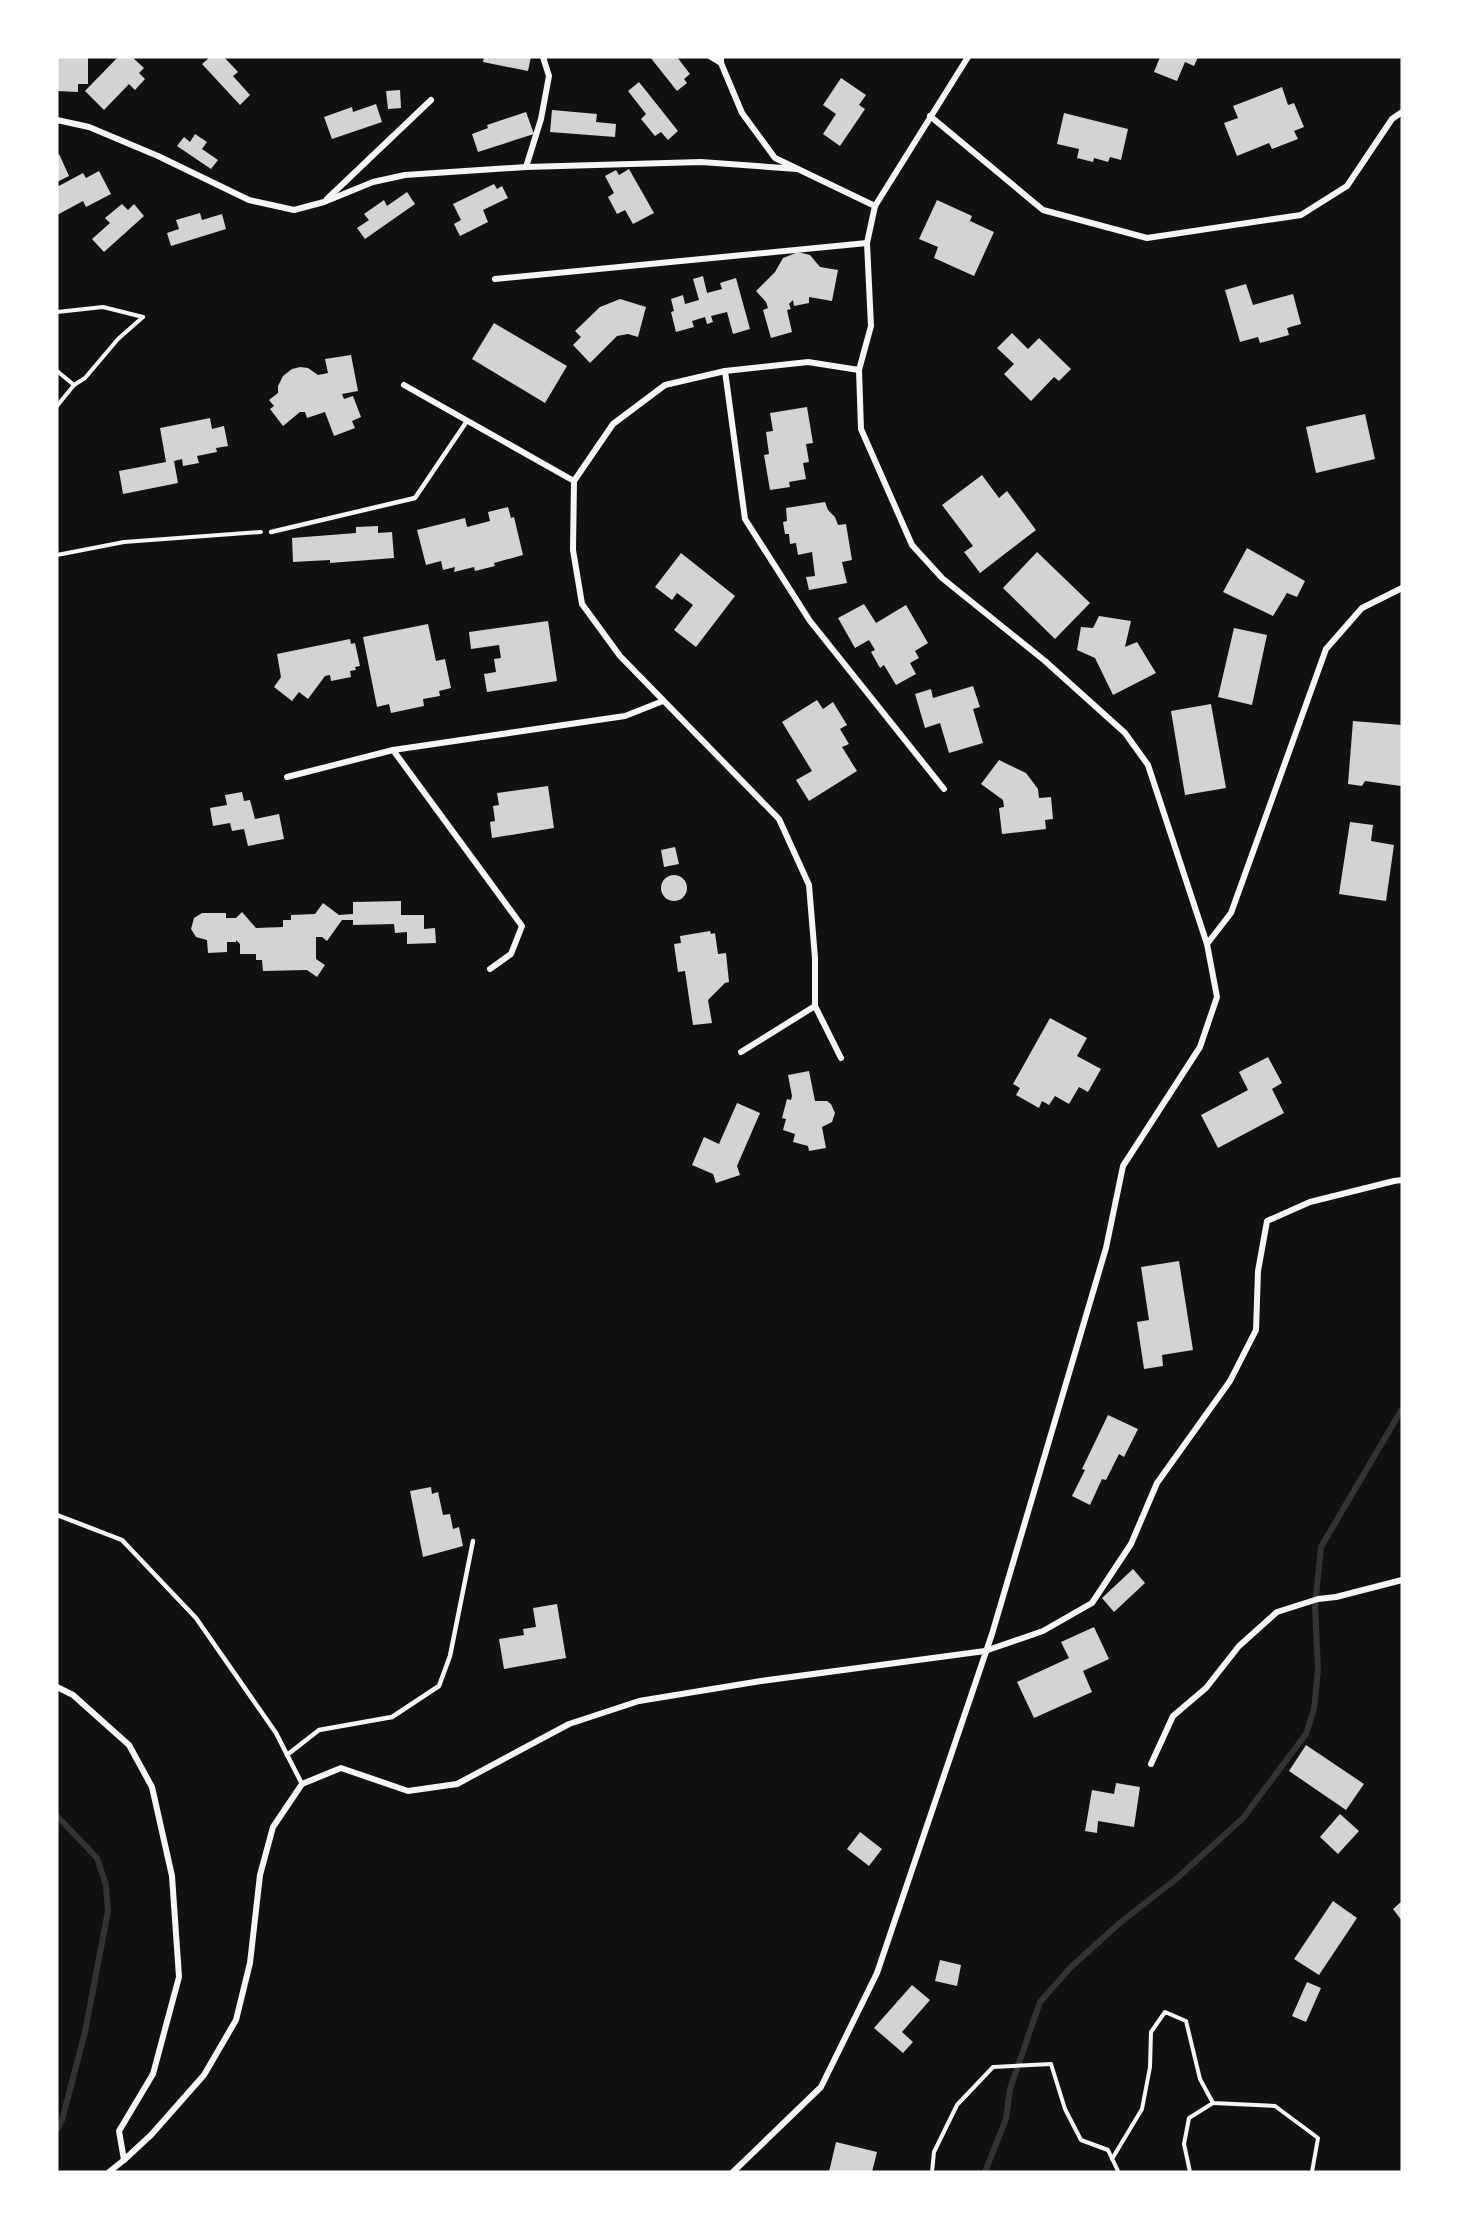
<svg xmlns="http://www.w3.org/2000/svg" width="1459" height="2229" font-family="Montserrat,sans-serif">
<style>
.lines{fill:none;stroke-linecap:round;stroke-linejoin:round}
.stream{stroke:#333;stroke-width:6}
.building{fill:#d3d3d3}
.path{stroke:#f5f5f5;stroke-width:4}
.service{stroke:#f5f5f5;stroke-width:4.5}
.minor{stroke:#f5f5f5;stroke-width:6}
</style>
<rect width="100%" height="100%" fill="#111"/>
<g class="lines">
<!-- stream -->
<g class="stream">
<polyline points="57,1816 97,1858 106,1885 108,1911 85,2032 62,2120 57,2129"/>
<polyline points="985,2172 1006,2119 1010,2089 1040,2002 1071,1967 1122,1921 1175,1880 1243,1818 1306,1734 1314,1709 1318,1670 1315,1606 1321,1547 1402,1409"/>
</g>
</g>
<!-- building -->
<g class="building">
<polygon points="57,57 88,57 88,84 78,84 78,92 57,91"/>
<polygon points="118,57 132,57 144,68 139,73 145,79 135,90 129,84 104,110 85,91"/>
<polygon points="210,57 224,57 238,72 233,76 250,95 240,105 202,64"/>
<polygon points="484,57 531,57 528,71 483,62"/>
<polygon points="650,57 677,57 690,74 684,79 687,83 677,91"/>
<polygon points="1160,57 1198,57 1194,66 1185,62 1177,81 1154,72"/>
<polygon points="841,78 866,95 859,105 865,109 840,146 823,134 836,114 823,105"/>
<polygon points="639,82 678,131 668,140 661,132 655,136 641,119 646,114 628,91"/>
<polygon points="1282,87 1288,105 1294,103 1304,127 1294,131 1298,139 1272,149 1269,143 1237,156 1224,123 1238,118 1233,106"/>
<polygon points="400,90 401,108 388,109 386,91"/>
<polygon points="376,104 382,122 332,139 324,117 352,107 353,112"/>
<polygon points="552,110 597,114 596,122 616,124 615,137 550,132"/>
<polygon points="526,112 534,134 478,152 472,134 488,128 487,125"/>
<polygon points="1064,113 1128,129 1121,160 1110,157 1108,162 1094,158 1093,162 1077,158 1079,149 1057,144"/>
<polygon points="195,134 207,142 202,149 218,160 211,169 177,146 184,137 190,142"/>
<polygon points="59,154 69,176 57,182 57,155"/>
<polygon points="629,169 654,213 633,224 625,210 617,214 608,197 614,193 605,176 616,170 619,175"/>
<polygon points="99,171 111,194 86,207 83,201 57,215 57,187 83,173 86,178"/>
<polygon points="494,184 497,189 502,186 508,198 483,210 488,222 460,236 454,224 461,220 453,204"/>
<polygon points="407,192 415,204 365,239 357,228 369,220 364,214 384,200 387,206"/>
<polygon points="937,200 972,216 970,221 994,232 974,276 934,258 938,247 919,239"/>
<polygon points="122,204 128,210 134,204 144,216 104,252 92,239 110,223 105,218"/>
<polygon points="200,213 202,220 222,214 226,229 171,246 167,233 179,229 176,220"/>
<polygon points="798,252 810,255 820,267 838,270 832,301 809,297 809,303 794,306 793,300 789,304 791,309 787,310 792,332 771,338 763,310 768,308 766,302 756,291 775,272 783,258"/>
<polygon points="703,276 707,293 722,289 720,283 736,278 750,329 733,334 727,312 711,316 713,322 707,324 705,317 692,321 694,327 676,332 671,312 674,311 671,299 683,295 685,304 699,300 693,279"/>
<polygon points="1246,284 1253,305 1293,294 1301,324 1287,328 1289,335 1260,343 1258,337 1240,342 1225,290"/>
<polygon points="620,299 646,307 638,337 628,334 617,336 590,363 573,345 581,337 575,331 600,307"/>
<polygon points="494,323 567,366 545,403 472,359"/>
<polygon points="1012,333 1028,349 1039,338 1071,369 1059,381 1054,377 1031,401 1004,374 1014,364 997,348"/>
<polygon points="351,355 358,391 342,394 344,399 353,396 361,417 352,421 355,428 334,436 325,412 307,418 305,412 300,412 283,426 270,409 274,406 269,400 278,393 278,386 283,376 292,369 300,367 308,368 318,375 328,373 325,359"/>
<polygon points="807,407 813,443 806,444 809,462 803,463 806,479 789,482 790,487 770,490 764,455 769,454 766,432 773,431 770,413"/>
<polygon points="1365,414 1375,459 1316,473 1306,427"/>
<polygon points="210,418 212,429 224,426 228,446 216,448 217,452 197,456 199,463 183,466 182,459 174,461 178,483 123,494 119,471 166,462 160,428"/>
<polygon points="982,475 999,498 1007,491 1036,530 980,573 964,552 973,546 942,505"/>
<polygon points="825,502 828,510 835,517 838,525 846,524 852,560 842,562 847,583 809,590 806,577 815,576 812,552 798,555 796,543 790,544 789,534 785,534 783,522 787,521 786,508"/>
<polygon points="508,507 511,518 514,517 523,555 494,563 495,566 475,571 474,567 454,572 455,567 443,570 441,561 426,565 417,530 465,518 467,527 490,521 488,512"/>
<polygon points="378,526 378,533 392,532 394,558 330,563 330,560 293,562 292,538 356,533 356,527"/>
<polygon points="1247,548 1305,581 1297,597 1287,593 1273,616 1223,592"/>
<polygon points="1037,552 1090,603 1055,639 1003,588"/>
<polygon points="681,553 735,596 696,647 674,630 693,605 677,593 672,600 655,587"/>
<polygon points="864,604 876,623 906,605 928,643 915,651 919,658 910,663 916,674 896,685 884,665 880,668 871,652 875,650 869,640 855,648 838,618"/>
<polygon points="1099,616 1131,621 1125,647 1137,642 1156,673 1113,695 1095,658 1077,650 1081,627 1093,628"/>
<polygon points="548,621 557,681 487,692 484,674 496,672 494,659 501,658 499,645 471,649 469,632"/>
<polygon points="428,624 436,661 445,659 451,688 439,691 440,696 423,699 424,706 391,713 389,704 377,707 363,637"/>
<polygon points="1234,628 1267,635 1252,705 1218,697"/>
<polygon points="350,639 351,644 355,643 360,666 355,667 356,670 350,671 351,677 331,681 330,675 325,676 308,699 299,692 292,701 274,687 281,677 277,654"/>
<polygon points="973,686 980,707 973,709 983,743 949,753 940,723 925,728 915,694 931,689 933,698"/>
<polygon points="817,700 823,709 833,702 847,725 840,729 849,744 842,747 857,771 809,801 796,780 812,771 782,722"/>
<polygon points="1211,704 1226,788 1185,795 1171,711"/>
<polygon points="1353,721 1402,725 1401,786 1365,781 1362,786 1348,784"/>
<polygon points="999,760 1026,773 1038,789 1039,798 1051,797 1053,819 1045,820 1046,829 1002,834 999,808 1004,807 1003,800 981,784"/>
<polygon points="548,786 554,828 492,838 490,822 495,821 493,806 499,805 497,793"/>
<polygon points="242,792 244,801 250,800 255,819 279,814 284,839 248,846 244,829 232,831 230,823 213,826 210,808 227,805 225,795"/>
<polygon points="1350,822 1373,825 1371,841 1394,845 1386,901 1339,894"/>
<polygon points="675,847 679,864 664,867 661,850"/>
<circle cx="674" cy="888" r="13"/>
<polygon points="401,901 401,915 424,915 424,929 435,928 436,943 407,944 407,932 395,933 394,924 353,925 353,920 342,920 327,941 322,937 316,937 316,959 325,965 317,977 307,970 263,971 262,960 256,960 256,954 240,954 240,944 236,940 236,942 227,942 227,952 208,953 207,940 196,937 191,929 194,918 202,913 226,913 226,918 236,918 242,912 256,928 283,927 283,920 291,920 291,915 315,914 323,903 339,915 353,914 353,902"/>
<polygon points="710,931 711,934 715,933 718,954 726,953 729,982 725,983 708,1000 712,1023 693,1025 685,971 678,972 674,944 681,943 680,936"/>
<polygon points="1050,1018 1087,1038 1077,1056 1101,1069 1088,1092 1079,1087 1069,1104 1055,1096 1049,1105 1042,1101 1039,1108 1016,1095 1020,1088 1013,1084"/>
<polygon points="1268,1057 1282,1083 1272,1089 1284,1113 1218,1148 1201,1115 1248,1090 1239,1072"/>
<polygon points="809,1071 815,1101 827,1101 831,1104 835,1113 832,1122 822,1127 826,1148 809,1151 808,1146 793,1142 795,1134 783,1130 786,1119 782,1118 787,1099 791,1100 792,1096 788,1075"/>
<polygon points="737,1103 760,1113 737,1166 740,1175 716,1183 713,1174 692,1165 704,1137 719,1144"/>
<polygon points="1179,1261 1193,1350 1162,1355 1163,1366 1144,1369 1137,1322 1149,1320 1141,1267"/>
<polygon points="1108,1415 1138,1429 1124,1457 1119,1454 1106,1480 1102,1479 1090,1505 1072,1496 1085,1470 1082,1469"/>
<polygon points="431,1487 432,1494 438,1492 443,1515 450,1514 453,1529 459,1527 463,1546 423,1557 410,1491"/>
<polygon points="1133,1569 1145,1583 1114,1612 1102,1598"/>
<polygon points="557,1604 566,1658 504,1669 499,1639 524,1635 523,1629 536,1627 533,1608"/>
<polygon points="1094,1627 1109,1659 1083,1671 1092,1692 1034,1718 1017,1682 1069,1658 1061,1642"/>
<polygon points="1306,1745 1364,1784 1346,1810 1289,1771"/>
<polygon points="1116,1783 1140,1787 1134,1827 1098,1821 1097,1833 1085,1831 1092,1790 1114,1794"/>
<polygon points="1340,1814 1359,1831 1338,1854 1320,1837"/>
<polygon points="860,1832 882,1849 869,1866 847,1849"/>
<polygon points="1333,1901 1357,1918 1319,1975 1294,1959"/>
<polygon points="1402,1901 1402,1921 1393,1909"/>
<polygon points="940,1960 961,1965 957,1986 935,1981"/>
<polygon points="1307,1982 1321,1988 1306,2022 1292,2016"/>
<polygon points="912,1985 930,2000 902,2032 913,2042 903,2053 874,2028"/>
<polygon points="836,2142 877,2152 872,2172 829,2172"/>
</g>
<g class="lines">
<!-- path -->
<g class="path">
<polyline points="57,312 103,307 143,317"/>
<polyline points="57,371 74,385"/>
<polyline points="57,406 74,385 85,378 118,339 143,317"/>
<polyline points="57,555 124,542 261,532"/>
<polyline points="1112,2159 1142,2109 1150,2067 1151,2032 1165,2012 1186,2021 1200,2079 1213,2103 1275,2106 1318,2138 1312,2172"/>
<polyline points="932,2172 934,2152 957,2105 993,2067 1051,2064 1065,2109 1081,2140 1108,2150 1118,2171"/>
<polyline points="1190,2172 1184,2144 1189,2118 1213,2103"/>
</g>
<!-- service -->
<g class="service">
<polyline points="271,532 415,498 467,421"/>
<polyline points="57,1515 122,1540 196,1618 276,1733 302,1784"/>
<polyline points="287,1755 319,1730 392,1717 439,1686 450,1656 473,1541"/>
</g>
<!-- minor -->
<g class="minor">
<polyline points="711,57 721,63"/>
<polyline points="721,57 721,63 742,113 775,158 875,206"/>
<polyline points="968,57 875,206 867,243 871,326 859,370 861,429 912,545 942,578 1045,661 1125,733 1148,765 1207,944"/>
<polyline points="930,116 1043,210 1147,238 1301,215 1347,186 1392,119 1402,112"/>
<polyline points="57,120 89,127 158,156 249,200 294,210 324,202 373,182 405,175 526,167 701,162 797,169"/>
<polyline points="526,167 541,119 549,76 543,57"/>
<polyline points="327,199 431,100"/>
<polyline points="495,279 867,243"/>
<polyline points="725,371 745,519 810,621 944,789"/>
<polyline points="404,385 574,481"/>
<polyline points="393,750 522,926 511,954 490,969"/>
<polyline points="287,777 393,750 625,716 663,701"/>
<polyline points="815,1006 841,1058"/>
<polyline points="741,1052 815,1006 815,958 809,885 779,819 620,656 582,604 573,550 574,481 613,424 665,385 725,371 808,362 859,370"/>
<polyline points="57,1687 73,1695 129,1745 152,1787 172,1876 179,1977 153,2074 119,2131 124,2160"/>
<polyline points="1151,1764 1173,1716 1206,1688 1239,1646 1277,1612 1318,1599 1336,1597 1402,1580"/>
<polyline points="109,2172 124,2160 151,2135 204,2075 236,2020 250,1963 260,1875 273,1827 302,1784 341,1768 408,1791 457,1784 569,1724 639,1701 761,1681 985,1651 1043,1631 1092,1603 1131,1544 1157,1483 1230,1381 1256,1330 1258,1271 1267,1221 1310,1202 1394,1181 1402,1180"/>
<polyline points="733,2172 821,2087 877,1973 992,1634 1106,1248 1123,1166 1200,1047 1217,997 1207,944 1231,913 1326,649 1362,608 1402,588"/>
</g>
</g>
<!-- border -->
<rect width="1459" height="2229" fill="none" stroke="#ffffff" stroke-width="117"/>
</svg>
